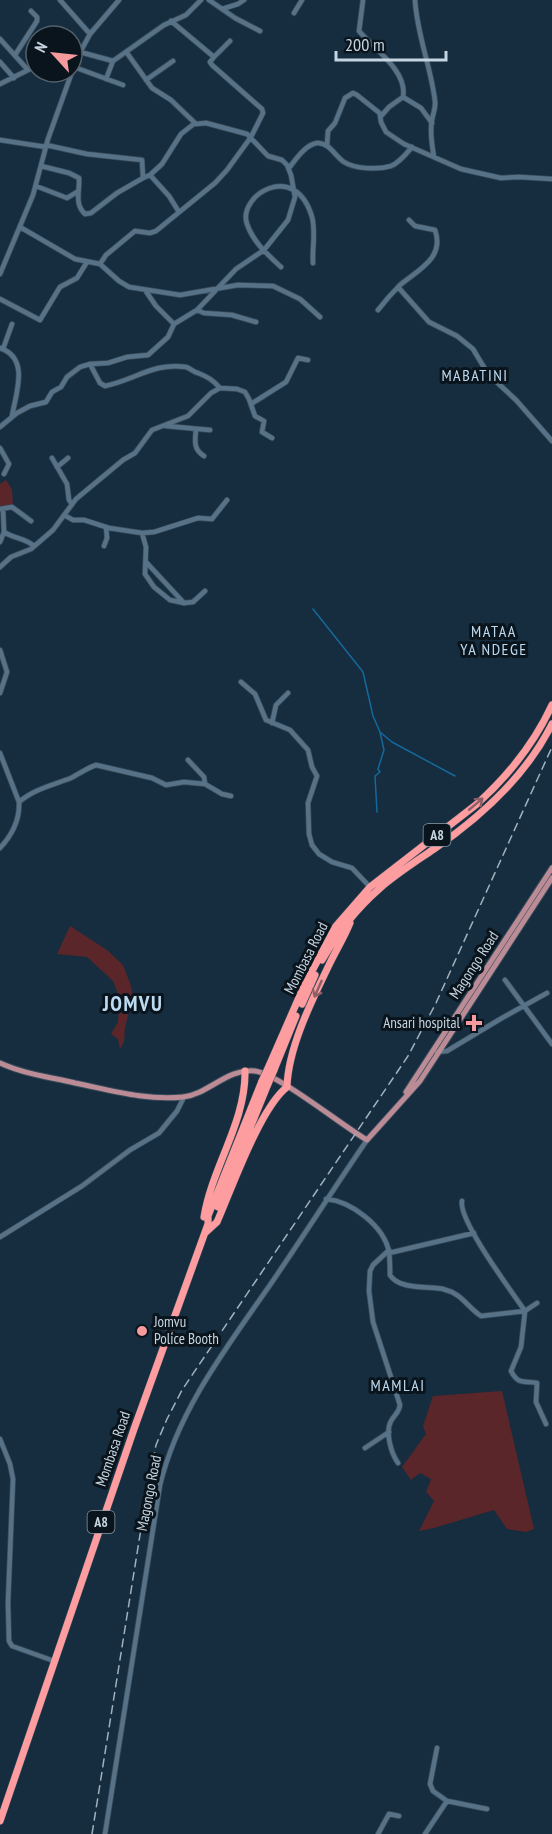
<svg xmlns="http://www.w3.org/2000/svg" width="552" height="1834" font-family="'PT Sans Narrow',sans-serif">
<rect width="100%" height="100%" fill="#152d3e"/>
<path fill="#5a262a" d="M6,480L12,489L13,506L0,507V484Z
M70,926L107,950L123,965L130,983L133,995L125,1028L124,1042L120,1049L118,1039L111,1034L118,1022L119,997L113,981L87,957L57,954Z
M502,1391L534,1529L526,1532L507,1529L494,1510L434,1528L419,1531L434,1501L426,1492L431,1479L420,1473L411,1480L402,1467L426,1434L423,1426L433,1396Z"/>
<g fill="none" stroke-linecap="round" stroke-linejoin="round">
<path stroke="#15689b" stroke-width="1.5" d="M313,609L363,672L373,716L380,732L392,742L455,776
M377,812L375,776L380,772L378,769L384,750L380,732"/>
<defs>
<path id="minor" d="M60,0L90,34
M209,0L235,18L260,31
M415,0C417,35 431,67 435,101C436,108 433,113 432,120C430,130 432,146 434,157
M222,9L238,4L244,0
M294,13L302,0
M171,21L214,57L230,41
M0,39L28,70
M80,52L113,61L164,25L186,15L201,0
M15,55L37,21V17L31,11
M0,62L14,78
M74,67L123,85
M106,79L113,61
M146,80L173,61
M0,84L36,66
M403,97L421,108L432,123
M380,115L381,122L386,132L404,144L461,169L501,178L519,177L552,179
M0,140L46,147
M46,145L87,154L142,160L143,178L150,175L169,196L179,212
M327,145L328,131L335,123L345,98L353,93L357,95L382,115L389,107L403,97C408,71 373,48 359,31L363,0
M41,166L69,173L79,178C80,191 74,204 85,214L91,213L117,193L143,178
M289,168C296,159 305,145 317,143C329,142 335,156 344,162C355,169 378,170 391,166C399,163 406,154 412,147
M150,175L162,164L181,134L195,123
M36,186L67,198L77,192
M20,227L75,259L100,264L119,281L129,287L180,295L238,285L273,286L300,299L320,317
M100,264L106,255L135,231L150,233L156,231L215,183L227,170L251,137L263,113L262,109L212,65L210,62L214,57
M281,267C268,255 253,242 247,224C237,196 295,159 312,217C316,232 312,248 313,263
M0,274L33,195L48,139L77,58L90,34L119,0
M398,287L429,322L457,336L473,349L488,374L516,400L552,441
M145,290L156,306L174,324
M0,299L40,320L60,287L77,278L87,262
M197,310L204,313L232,315L256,322
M378,310C385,301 392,293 400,285C418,270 445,258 435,230L415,226L409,220
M0,348C30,358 16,393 12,416
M3,349L12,324
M90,364L100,383L105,386C135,380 154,362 186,367C190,368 193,372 198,373C208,377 213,380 220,388
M251,404L286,382L298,358L308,360
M166,426L210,430
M0,427L17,413L30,406L46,402L52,392L61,387L67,377L80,367L90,364L108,363L127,357L148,355L168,337L174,324L197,310L236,269L264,250L288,220L295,197L291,175L287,165L282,160L268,156L247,134L206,123L196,124L171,100L152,88L127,53
M196,429C195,441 193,449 204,456
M0,448L9,464L4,474
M52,458L67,484L69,500L72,504
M57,467L68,458
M0,509L12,507L31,521
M64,515L73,520H84L109,528L142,533L154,532L198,518L212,519L227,500
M4,532C15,539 25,538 34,546
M142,533L146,547L145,574L154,587L170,600L184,603L193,602L205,591
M0,542L4,532L3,509
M104,546L107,538L106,527
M146,562L184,603
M0,567L11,557L31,549L53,530L76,499L123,460L135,453L152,430L188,416L211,393L220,388L237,389L245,392L249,399L255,416L264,421L262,432L272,438
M0,650L7,672L0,693
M241,682L255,694L266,720L290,730L308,750L312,767L317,776L308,803L309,834L312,845L319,854L332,862L352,868L370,887
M272,723L276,705L288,693
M0,753L19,802
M188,760L204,777L205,784
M0,848C12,835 20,820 19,802C34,789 53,785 71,778C79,774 87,768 96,765L152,778L166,785L184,782L205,784L222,794L231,796
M505,980L552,1044
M437,1052L447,1051L502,1018L547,993
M326,1199C351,1201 384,1226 389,1252C390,1259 390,1268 390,1275C399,1290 428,1286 443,1289C463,1294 466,1306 481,1316L525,1311L537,1303
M462,1201C458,1220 512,1292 525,1311L521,1347L511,1371C519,1386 524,1380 537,1383L536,1402L546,1424
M0,1237L82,1186L130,1150L159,1133L177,1111L184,1097
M389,1250L373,1265L370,1271L369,1291L373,1322L400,1405C399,1413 395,1414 391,1421C385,1432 391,1453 398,1463
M389,1253L474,1233
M0,1439L10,1464L13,1479L8,1603L9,1641L12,1646L54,1661
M365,1448L389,1432
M447,1801L487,1809
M105,1834L160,1485C178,1410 227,1347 270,1285C303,1237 334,1188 367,1140
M378,1834L389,1814L399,1816
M425,1834L447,1801L433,1791L430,1784L437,1748"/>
<path id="major" d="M0,1063C24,1074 50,1077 75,1083C110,1090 147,1101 183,1097C209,1094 227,1068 255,1071C280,1075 341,1125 367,1140L420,1081L552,878
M406,1092L552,868"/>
<path id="highway" d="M322,960C337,934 356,909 379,889C396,874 415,862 434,849C482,816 526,776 552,724
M302,1004L315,975
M269,1066L304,986L336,926L370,887L477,804C509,775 534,744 552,705
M274,1070L296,1016
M218,1207L268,1084
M204,1217C212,1167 246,1122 245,1071
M205,1233L217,1222C232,1188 260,1108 287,1087C288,1048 312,1000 329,965C336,950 344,938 350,923
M0,1821L134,1429L208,1224V1216L262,1081"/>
</defs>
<use href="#minor" stroke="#374a59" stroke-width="6"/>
<use href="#major" stroke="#374a59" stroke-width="7"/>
<use href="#highway" stroke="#374a59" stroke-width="8"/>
<use href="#minor" stroke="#577186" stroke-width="4.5"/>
<use href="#major" stroke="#bb8b96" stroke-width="5"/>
<use href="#highway" stroke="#fd9da0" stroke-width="7"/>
<path stroke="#a1b1be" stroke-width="1.5" stroke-dasharray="9 4.5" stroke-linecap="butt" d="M92,1834L148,1485L156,1445L167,1419L182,1390L408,1056L436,1003L552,747"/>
<defs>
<path id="highway-bridge" d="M262,1081L269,1066
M268,1084L274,1070"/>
</defs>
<use href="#highway-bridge" stroke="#374a59" stroke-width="8" stroke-linecap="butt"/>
<use href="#highway-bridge" stroke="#fd9da0" stroke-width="7"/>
</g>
<defs><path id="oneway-shaft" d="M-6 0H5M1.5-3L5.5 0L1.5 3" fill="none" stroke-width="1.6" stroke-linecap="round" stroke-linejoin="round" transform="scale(1.5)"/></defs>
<g stroke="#905f65">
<use href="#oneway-shaft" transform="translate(476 804) rotate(-40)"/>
<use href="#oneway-shaft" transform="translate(318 989) rotate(114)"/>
</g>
<g fill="#f59b9d" stroke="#0a141c" stroke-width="2">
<path d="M471 1014h6v6h6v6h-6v6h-6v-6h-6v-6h6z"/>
<circle cx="142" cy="1331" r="6"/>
</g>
<g text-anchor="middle" stroke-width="6" stroke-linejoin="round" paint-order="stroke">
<g fill="#0a141c" stroke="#8e9aa5" stroke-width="1.5">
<rect x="423.5" y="824" width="27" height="22" rx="4.5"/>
<rect x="87.5" y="1511" width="27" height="22" rx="4.5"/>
</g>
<g font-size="14" font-weight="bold" fill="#c6d4e0">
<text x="437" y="840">A8</text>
<text x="101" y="1527">A8</text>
</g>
<g font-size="15" fill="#c6d4e0" stroke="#0a141c">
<text transform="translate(306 958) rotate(-63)" y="5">Mombasa Road</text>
<text transform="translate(474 965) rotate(-57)" y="5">Magongo Road</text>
<text transform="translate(113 1449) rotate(-71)" y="5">Mombasa Road</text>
<text transform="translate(149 1493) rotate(-79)" y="5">Magongo Road</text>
</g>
<g font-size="15" fill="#c6d4e0" stroke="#0a141c" text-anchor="end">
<text x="460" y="1028">Ansari hospital</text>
<text x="154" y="1327" text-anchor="start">Jomvu<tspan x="154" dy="17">Police Booth</tspan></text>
</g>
<g font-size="16" letter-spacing="1.5" fill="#bddaf1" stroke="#0a141c">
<text x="475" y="381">MABATINI</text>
<text x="494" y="637">MATAA<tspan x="494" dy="18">YA NDEGE</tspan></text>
<text x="398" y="1391">MAMLAI</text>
</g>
<g font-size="21" font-weight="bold" letter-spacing="1.5" fill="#bddaf1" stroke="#0a141c">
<text x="133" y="1011">JOMVU</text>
</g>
</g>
<g transform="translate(54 54) rotate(297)"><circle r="28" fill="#0a141c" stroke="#55616a" stroke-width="1.5"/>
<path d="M0-4.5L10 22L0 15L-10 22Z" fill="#f59b9d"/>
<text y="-9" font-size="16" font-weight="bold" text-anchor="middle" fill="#c6d4e0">N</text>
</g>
<path d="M336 51v9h110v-9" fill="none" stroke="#c6d4e0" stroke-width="3"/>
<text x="345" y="51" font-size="18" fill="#c6d4e0" stroke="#0a141c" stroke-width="4.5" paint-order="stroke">200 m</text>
</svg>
